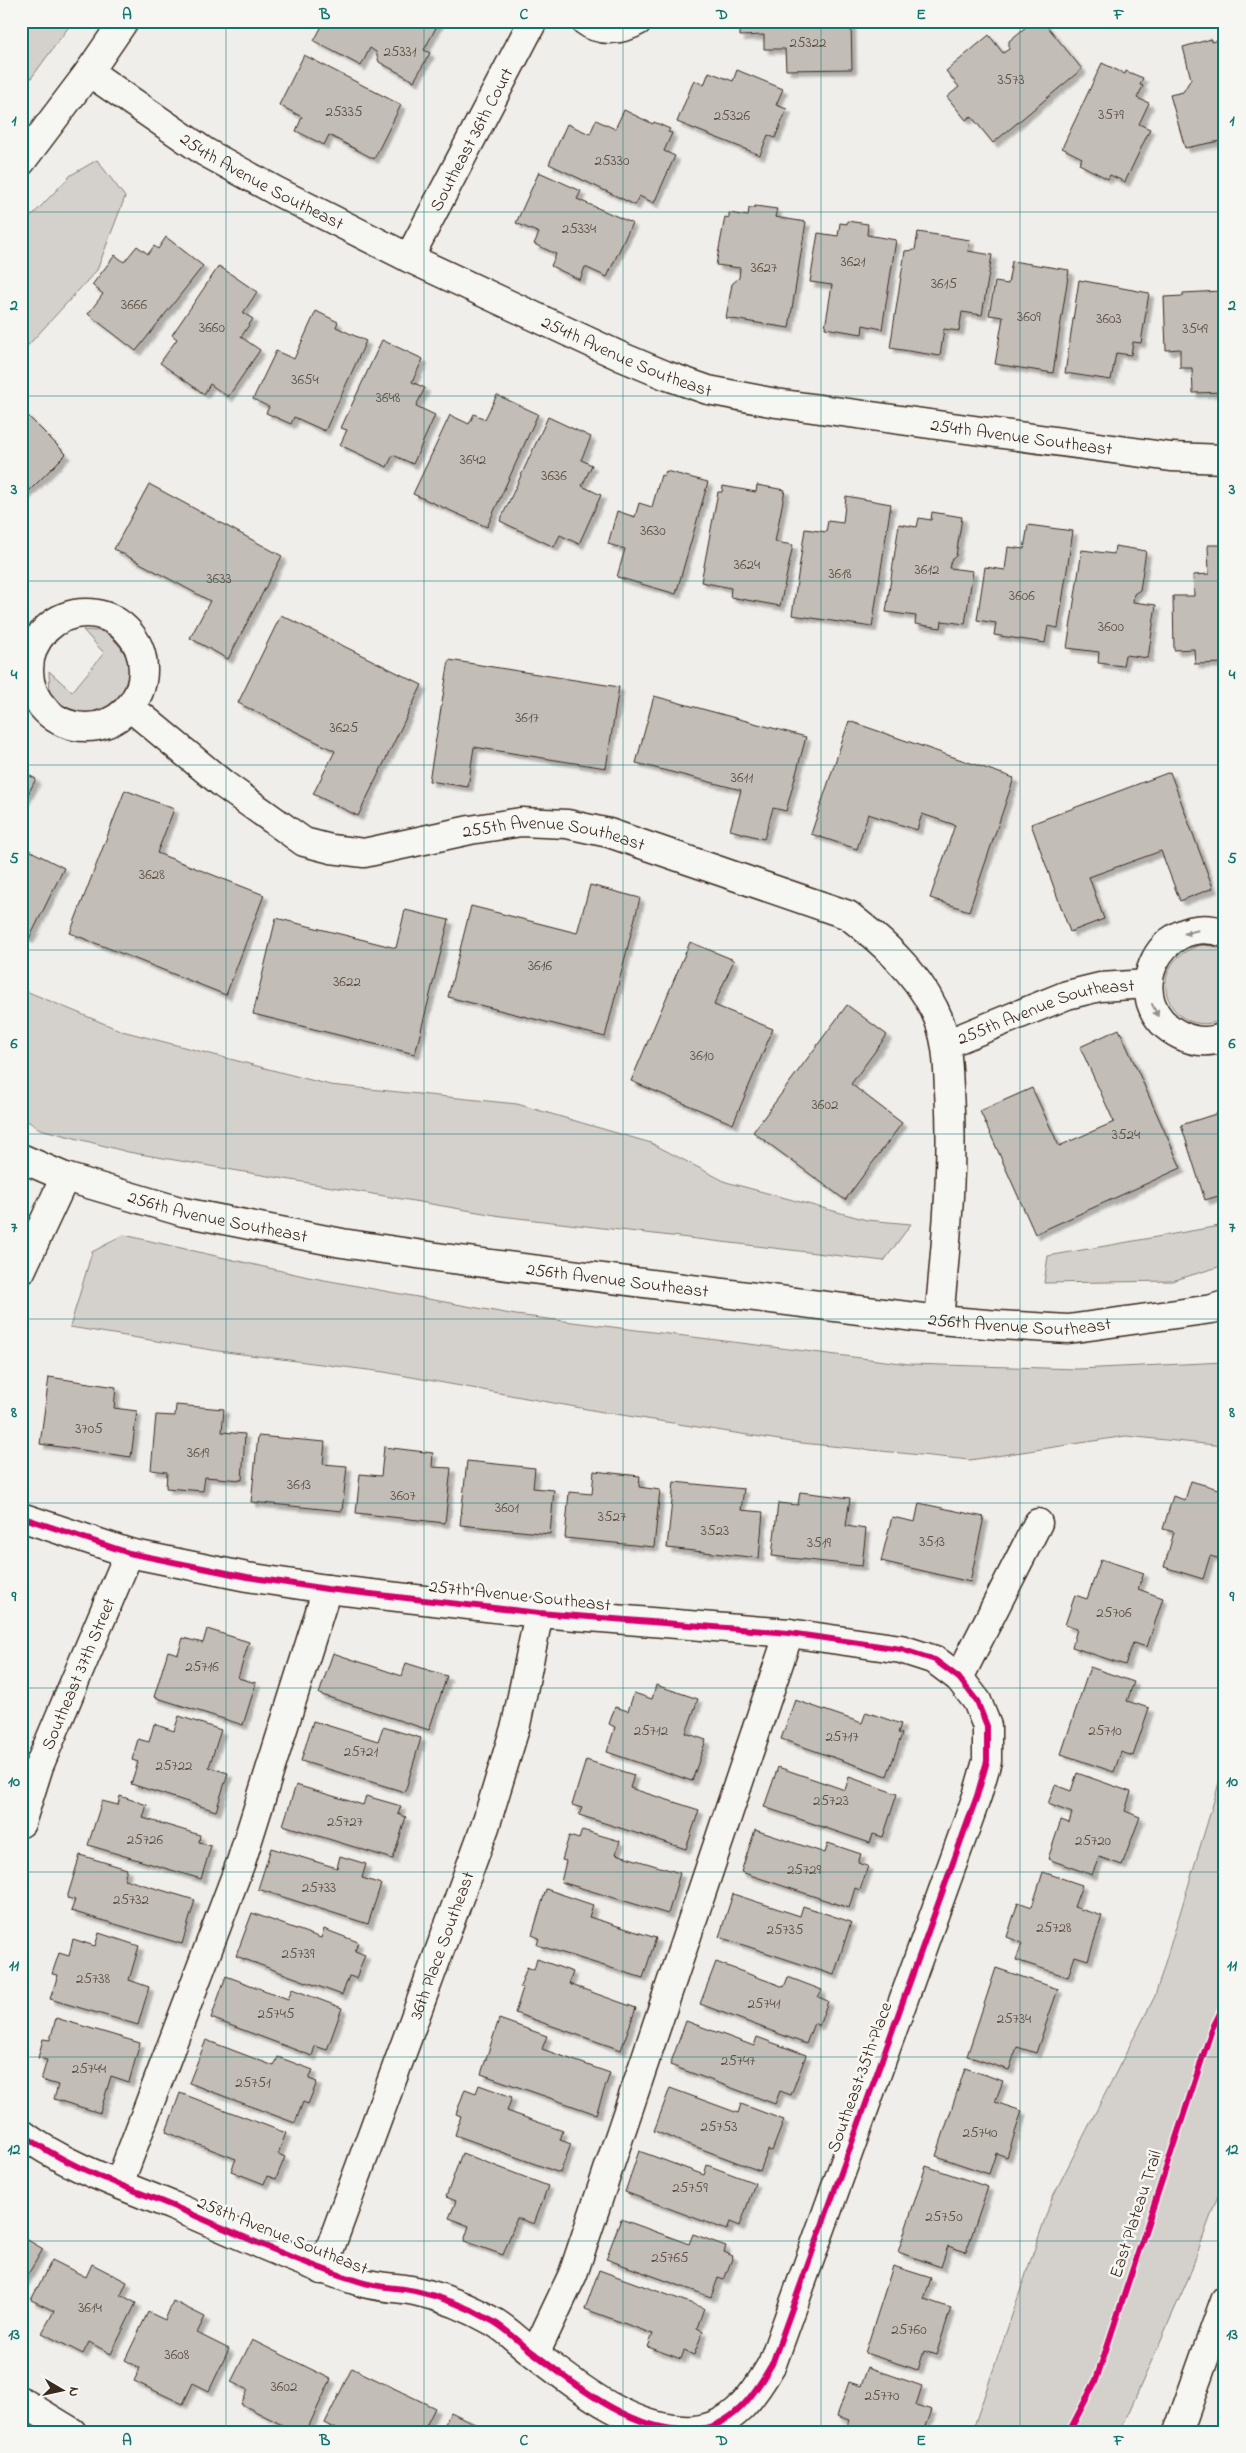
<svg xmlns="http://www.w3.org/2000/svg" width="1246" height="2453" font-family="'Indie Flower',sans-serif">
<defs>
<filter id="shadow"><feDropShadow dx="4.5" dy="4.5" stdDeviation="1" flood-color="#0004"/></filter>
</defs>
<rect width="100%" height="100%" fill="#efeeea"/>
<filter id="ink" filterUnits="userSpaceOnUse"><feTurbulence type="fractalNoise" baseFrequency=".02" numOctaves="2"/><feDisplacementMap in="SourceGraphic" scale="10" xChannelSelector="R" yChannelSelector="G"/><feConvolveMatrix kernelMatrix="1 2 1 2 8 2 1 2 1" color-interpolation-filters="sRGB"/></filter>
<g filter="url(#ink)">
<path fill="#d4d1cc" stroke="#887e75" d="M21,21H73L21,92Z
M97,160L125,197L97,270L21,353V227L71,175Z
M83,630C90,631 100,630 106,633C109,634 112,639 115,641C155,680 102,743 50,697L49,671L72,692L104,653Z
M1202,945L1214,946L1225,951V1019C1167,1044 1138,961 1202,945Z
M21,989L122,1031L330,1085L517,1104L651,1143L726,1182L867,1220L911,1224L884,1261L501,1216L128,1152L40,1129L21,1117Z
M1225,1225V1265L1172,1281L1044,1283L1048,1256Z
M124,1235L308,1277L516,1315L909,1364L1078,1369L1225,1362V1446L1126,1436L970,1460L792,1442L603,1412L384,1372L218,1351L70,1327L92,1252Z
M1225,1758V2176L1188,2279L1120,2432H972L1052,2198L1155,1996L1216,1794Z"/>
<path fill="#c2bdb7" stroke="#3b2a1e" filter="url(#shadow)" d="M318,21H438L439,22L424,50L430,53L414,81L379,62L376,52L370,48L361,66L314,41L323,24Z
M740,21H851L852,69L786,70L785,49H764V35L740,36Z
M1033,21H1043L1082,69L993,143L971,116L966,120L947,97L959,87L946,71L989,35L1003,53L1009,49V41Z
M1225,38V140L1185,148L1170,95L1183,92L1191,79L1183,47L1211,39V42Z
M304,55L401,105L374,159L329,135L324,145L296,131L302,117L279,105Z
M1102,63L1125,74L1126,71L1143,78L1140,85L1143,86L1137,98L1149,103L1139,124L1150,129L1125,182L1110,175L1108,179L1079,164L1082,158L1062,148Z
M737,70L783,89L776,105L787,109L775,138L768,135L760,155L677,122L694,80L704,85L709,72L733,81Z
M624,110L653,124L654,122L670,129L668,132L672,133L664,151L675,156L654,203L639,196L635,205L549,164L567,124L590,134L596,120L615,129Z
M539,172L581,191L577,199L632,223L607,277L585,267L580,280L551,266L556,254L534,244L539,233L516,223Z
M755,206L777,209L775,217L806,222L789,328L726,318L732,284L739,278L740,268L716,265L725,217L729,218V213L748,216L749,208H754Z
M847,221L868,224L867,235L896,240L882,329L863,325L862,334L825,328L832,285L810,282L818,233L838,236L840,223L847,224Z
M918,232L970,240L968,251L992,255L982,315L962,312L959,331L944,329L940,356L890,348L905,251L915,250Z
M166,237L203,266L136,351L88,314L103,294L92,285L115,255L124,262L137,246L148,254L154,246L158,249Z
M1012,261L1069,270L1053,373L995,364L1003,317L989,315L995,282L1008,284Z
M219,266L257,292L243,313L253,319L241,337L260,350L228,397L210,384L204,394L160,363L177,339L172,335Z
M1079,280L1149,293L1141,343L1133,342L1131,355L1116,353L1111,380L1065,373Z
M1221,291V307L1225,306V392L1193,393L1192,368H1180V349L1166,350L1164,297L1183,296V293Z
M316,311L338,322L336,327L366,341L325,431L294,417L291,424L266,413L269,407L253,399L276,351L294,359Z
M382,340L423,359L412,382L425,388L416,406L435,415L413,464L393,455L387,467L340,445L347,430L341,428Z
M497,395L538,414L487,527L413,494L450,415L469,424L474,414L485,419Z
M21,409L66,454L21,499Z
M548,417L591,437L581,460L592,465L582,486L601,495L579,544L560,535L554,547L500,521Z
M666,471L708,482L676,594L617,577L625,549L608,544L617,511L635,517L639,503L652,507L661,475L664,476Z
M149,484L282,556L228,659L190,638L210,601L114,549Z
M757,485L785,490L775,542L793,545L780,606L730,597L731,588L701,582L718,492H722L723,486L756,492Z
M846,496L891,504L872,627L792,615L805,529L826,532L828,521L843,523Z
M932,512L962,517L956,556L951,560L949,568L973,571L965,624L942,621L941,628L915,624L916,616L886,612L899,524L917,527L919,518L931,520Z
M1028,525L1073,531L1058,628L1048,626L1045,643L994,635L996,623L977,620L985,567L1005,570L1008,547L1024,549Z
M1208,545H1225V663L1195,664L1194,649L1174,650L1173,596H1194L1193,575L1209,574Z
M1115,546L1146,551L1140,590L1134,594L1133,602L1156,605L1148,658L1125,655L1123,666L1098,663L1099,652L1067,648L1082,550L1114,554Z
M281,615L422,685L358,816L313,794L335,751L238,703Z
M449,660L619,687L606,768L474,747L468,787L429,781Z
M654,696L806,737L786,811L773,808L764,839L730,830L741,790L636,763Z
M849,721L1014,778L969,911L930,898L955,825L922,814L917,830L868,814L857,849L811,834Z
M21,771L36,779L21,807Z
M1170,772L1213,888L1180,901L1161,851L1089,877L1104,919L1070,932L1031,824Z
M125,790L174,809L157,853L264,895L226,995L70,933Z
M21,846L64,868L29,939L21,935Z
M590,885L640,898L605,1037L448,997L471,906L577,933Z
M405,910L449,920L415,1054L253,1014L276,918L396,948Z
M690,942L734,960L714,1005L773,1029L733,1124L631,1081Z
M847,1005L887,1035L851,1084L902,1123L845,1200L753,1132Z
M1119,1029L1181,1168L1035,1234L980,1111L1032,1088L1059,1146L1114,1122L1080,1047Z
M1225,1111V1194L1205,1200L1181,1125Z
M49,1377L116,1387L114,1408L137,1411L131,1457L40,1444Z
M176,1405L224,1409L222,1432L245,1434L242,1480L205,1477L203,1491L166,1488L167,1472L151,1470L156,1415L175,1416Z
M258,1436L325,1442L323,1464L347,1466L342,1511L251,1502Z
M384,1447L433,1453L432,1467L451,1468L445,1523L356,1513L360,1474L381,1476Z
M467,1461L535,1468L533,1488L554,1490L550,1534L460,1525Z
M594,1471L640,1476L639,1487L660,1490L654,1547L565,1538L569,1492L592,1494Z
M1191,1481L1225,1491V1560L1210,1556L1203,1579L1164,1567L1174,1532L1163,1529L1173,1496L1185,1500Z
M674,1482L744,1489L741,1510L763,1512L759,1558L667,1548Z
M800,1492L850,1498L846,1526L866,1529L862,1566L772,1556L778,1503L798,1505Z
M919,1503L984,1517L970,1582L881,1561L892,1517L915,1522Z
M1101,1559L1144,1573L1138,1589L1163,1598L1147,1647L1133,1643L1125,1665L1072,1647L1077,1629L1065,1625L1075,1595L1087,1599Z
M207,1629L249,1642L238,1678L256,1683L243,1725L154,1697L168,1651L178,1654L183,1638L203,1643Z
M333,1653L402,1676L406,1663L447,1676L429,1730L319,1694Z
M1090,1667L1134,1682L1127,1701L1149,1708L1133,1756L1121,1752L1114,1772L1061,1754Z
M656,1685L698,1699L686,1733L706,1740L692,1781L607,1752L615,1727L609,1724L615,1707L628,1711L634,1693L652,1699Z
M795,1700L862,1723L866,1712L901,1724L898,1733L902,1734L887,1776L781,1739Z
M179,1716L221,1730L209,1767L228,1773L216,1811L131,1784L138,1762L132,1760L138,1739L149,1742L154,1724L174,1731Z
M313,1721L378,1741L383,1727L421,1738L405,1792L301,1761Z
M586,1760L634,1775L630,1788L699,1810L686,1849L579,1815L582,1808L572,1805Z
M778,1767L845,1790L849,1777L897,1794L883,1837L873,1834L870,1843L764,1807Z
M1077,1773L1131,1792L1125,1811L1140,1817L1122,1865L1099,1857L1092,1875L1048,1859L1061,1820L1069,1823L1072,1813L1048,1804L1055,1785L1071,1791Z
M296,1785L363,1805L366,1796L401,1806L398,1814L406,1817L393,1859L283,1825Z
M120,1796L147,1805L143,1818L200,1835L199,1842L211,1846L201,1879L88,1845L102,1801L118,1805Z
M582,1830L620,1841L616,1854L680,1873L668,1914L561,1882L566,1861L562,1860L569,1836L579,1839Z
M755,1830L825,1853L828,1843L861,1854L858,1863L868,1866L860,1890L855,1888L849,1908L741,1872Z
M271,1848L337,1868L340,1856L366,1864L362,1878L381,1884L368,1924L258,1889Z
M80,1855L127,1869L124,1879L195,1900L182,1944L71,1911L75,1900L67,1898Z
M1043,1872L1082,1885L1074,1907L1102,1916L1088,1960L1075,1956L1068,1977L1016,1960L1022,1943L1007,1937L1018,1902L1032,1907Z
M546,1889L593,1905L589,1917L656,1938L643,1978L537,1945L539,1938L532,1935Z
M733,1894L800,1916L803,1906L851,1922L834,1975L719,1937Z
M252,1913L321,1938L324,1929L358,1942L355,1951L365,1955L356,1978L349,1976L342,1995L236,1956Z
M99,1933L139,1946L129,1980L149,1987L138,2025L50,1999L58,1975L52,1974L59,1953L69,1956L73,1939L95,1946Z
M537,1959L573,1972L569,1984L636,2008L621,2050L515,2013L523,1988L520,1987L527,1967L534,1970Z
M716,1962L784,1987L788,1977L822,1990L818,1997L828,2001L819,2026L814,2023L806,2044L700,2004Z
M996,1968L1058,1989L1036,2053L1017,2047L1009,2070L967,2056Z
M226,1976L288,1999L292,1989L342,2008L327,2050L315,2046L312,2056L211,2018Z
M56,2018L140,2043L129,2082L111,2076L100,2113L54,2099L58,2085L41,2080L47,2060L38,2058L43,2039L50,2040Z
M499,2019L547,2036L542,2049L610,2073L596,2114L481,2074Z
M686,2021L754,2046L757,2037L806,2055L791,2095L780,2091L775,2104L670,2065Z
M206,2040L274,2066L278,2057L313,2070L309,2079L317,2082L308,2104L303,2102L295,2123L189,2083Z
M965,2068L1003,2081L995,2102L1022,2111L1007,2157L996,2153L989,2174L936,2156Z
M479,2085L512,2097L507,2111L563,2131L560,2140L571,2144L560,2173L455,2135L461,2116L456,2114L465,2089L476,2093Z
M670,2088L738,2113L741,2104L784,2120L772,2151L768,2150L760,2171L654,2131Z
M180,2093L286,2133L278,2154L285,2157L276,2179L267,2176L264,2184L231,2171L236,2159L166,2132Z
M639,2151L704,2175L707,2165L755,2183L740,2226L730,2222L727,2230L625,2192Z
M462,2153L548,2186L534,2224L517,2218L503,2255L464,2241L469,2226L449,2218L456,2201L446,2197Z
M926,2166L988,2187L966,2252L948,2246L941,2267L898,2252Z
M621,2219L689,2244L693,2234L726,2246L724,2252L733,2256L724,2280L718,2278L711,2297L606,2259Z
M21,2236L43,2249L21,2286Z
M52,2260L86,2277L92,2264L127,2282L121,2295L136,2303L111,2354L89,2342L83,2354L42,2333L54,2311L31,2300Z
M893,2266L931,2278L924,2299L951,2308L936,2355L924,2351L918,2370L865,2353Z
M599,2270L704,2308L697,2328L703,2331L694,2355L684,2351L681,2359L648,2347L653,2334L585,2309Z
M173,2301L205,2317L197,2333L229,2349L209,2391L193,2383L183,2404L134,2381L140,2368L125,2360L148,2312L165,2320Z
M252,2340L331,2379L306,2432H296L241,2404L248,2390L231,2382Z
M868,2367L922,2386L916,2405L932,2410L924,2432H846L850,2420L837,2416L849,2382L861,2386Z
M352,2368L435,2408L423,2432H342L325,2423Z
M451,2412L491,2432H441Z"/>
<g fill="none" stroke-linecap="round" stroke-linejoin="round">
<defs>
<g id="minor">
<path d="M585,21C600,33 623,30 638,21"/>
<path id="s1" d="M89,72L205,152L276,191L409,258L622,357L665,375L708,390L776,403L1171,457L1225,459"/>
<path d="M21,162L89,72L124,21"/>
<path id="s2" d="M409,258L533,21"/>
<circle cx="86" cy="670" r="57"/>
<path id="s3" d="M130,707L223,784L304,842L331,849L364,853L470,830L521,822L567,824L609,833L848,915C881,941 915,970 934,1009C947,1034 948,1062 949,1090C954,1167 946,1243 939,1320"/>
<path d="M1225,933C1157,910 1117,1004 1180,1035C1194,1042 1210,1043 1225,1037"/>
<path id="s4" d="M946,1044L1067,995L1100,987L1148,984"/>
<path id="s5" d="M21,1158L65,1177L183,1212L342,1243L444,1258L939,1320L999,1325L1068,1329L1212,1309L1225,1305"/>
<path d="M21,1271L65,1177"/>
<path d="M21,1517L129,1553L247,1577L327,1589L539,1613L789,1633L901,1649L935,1660L959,1678L977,1701L987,1726V1761L977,1796L772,2364C754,2395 733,2427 694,2430C635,2433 579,2388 535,2354C521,2344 509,2331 494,2322C470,2308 443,2297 415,2291C397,2287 379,2288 361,2282C297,2262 236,2233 175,2207C125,2186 64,2166 21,2133"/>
<path d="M959,1678L1038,1523"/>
<path id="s6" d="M21,1823L39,1766L129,1553"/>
<path d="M119,2184L241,1862L327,1589"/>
<path id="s7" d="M322,2270L485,1827L516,1725L539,1613"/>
<path d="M535,2354L573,2274L789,1633"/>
<path d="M21,2401L72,2432"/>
<path d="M1178,2432L1225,2300"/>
</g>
</defs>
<use href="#minor" stroke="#3b2a1e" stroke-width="31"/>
<use href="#minor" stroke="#f6f6f2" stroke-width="28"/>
<defs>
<path id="cycleway" d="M21,1517L129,1553L247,1577L327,1589L539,1613L789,1633L901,1649L935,1660L959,1678L977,1701L987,1726V1761L977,1796L772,2364C754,2395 733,2427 694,2430C635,2433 579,2388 535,2354C521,2344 509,2331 494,2322C470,2308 443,2297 415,2291C397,2287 379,2288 361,2282C297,2262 236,2233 175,2207C125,2186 64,2166 21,2133
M1069,2432L1096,2380L1212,2029L1225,2003"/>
</defs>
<use href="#cycleway" stroke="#f6f6f2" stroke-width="9"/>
<use href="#cycleway" stroke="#d6006c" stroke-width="6"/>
</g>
<defs><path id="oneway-solid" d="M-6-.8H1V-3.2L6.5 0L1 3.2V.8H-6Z" transform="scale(1.25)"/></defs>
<g fill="#989088">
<use href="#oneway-solid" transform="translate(1191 932) rotate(166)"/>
<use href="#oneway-solid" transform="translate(1155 1010) rotate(63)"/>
</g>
</g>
<path fill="none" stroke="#0f766e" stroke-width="1" stroke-opacity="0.55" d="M226,21V2432M424,21V2432M623,21V2432M821,21V2432M1020,21V2432M21,212H1225M21,396H1225M21,581H1225M21,765H1225M21,950H1225M21,1134H1225M21,1319H1225M21,1503H1225M21,1688H1225M21,1872H1225M21,2057H1225M21,2241H1225"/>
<g text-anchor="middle" stroke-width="5" stroke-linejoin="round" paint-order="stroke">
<g font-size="15" fill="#5d4f44">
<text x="808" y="47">25322</text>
<text x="400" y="56">25331</text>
<text x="1011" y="84">3573</text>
<text x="344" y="116">25335</text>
<text x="1111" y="119">3579</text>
<text x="732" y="120">25326</text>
<text x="612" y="165">25330</text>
<text x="579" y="233">25334</text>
<text x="853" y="266">3621</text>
<text x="764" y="272">3627</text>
<text x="944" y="288">3615</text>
<text x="134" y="309">3666</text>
<text x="1029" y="321">3609</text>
<text x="1109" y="323">3603</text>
<text x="212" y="332">3660</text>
<text x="1195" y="333">3549</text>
<text x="305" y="384">3654</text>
<text x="388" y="402">3648</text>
<text x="473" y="464">3642</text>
<text x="554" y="480">3636</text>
<text x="653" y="535">3630</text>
<text x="747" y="569">3624</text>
<text x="927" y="574">3612</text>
<text x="840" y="578">3618</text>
<text x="219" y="583">3633</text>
<text x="1022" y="600">3606</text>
<text x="1111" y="631">3600</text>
<text x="527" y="722">3617</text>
<text x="344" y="732">3625</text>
<text x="742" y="782">3611</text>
<text x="152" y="879">3628</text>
<text x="540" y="970">3616</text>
<text x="347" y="986">3622</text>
<text x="702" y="1060">3610</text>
<text x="825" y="1109">3602</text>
<text x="1126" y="1139">3524</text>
<text x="89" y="1433">3705</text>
<text x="198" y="1457">3619</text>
<text x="299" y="1489">3613</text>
<text x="403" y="1500">3607</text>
<text x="507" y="1512">3601</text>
<text x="612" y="1521">3527</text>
<text x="715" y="1535">3523</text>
<text x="932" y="1546">3513</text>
<text x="819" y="1547">3519</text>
<text x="1114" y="1617">25706</text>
<text x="202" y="1671">25716</text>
<text x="651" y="1735">25712</text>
<text x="1105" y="1735">25710</text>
<text x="842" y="1741">25717</text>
<text x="361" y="1756">25721</text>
<text x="174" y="1770">25722</text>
<text x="831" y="1805">25723</text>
<text x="345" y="1826">25727</text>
<text x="145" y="1844">25726</text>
<text x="1093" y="1845">25720</text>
<text x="804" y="1874">25729</text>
<text x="319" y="1892">25733</text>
<text x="131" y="1904">25732</text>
<text x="1054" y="1932">25728</text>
<text x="785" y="1934">25735</text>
<text x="298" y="1958">25739</text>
<text x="93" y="1983">25738</text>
<text x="764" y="2008">25741</text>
<text x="276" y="2018">25745</text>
<text x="1014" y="2023">25734</text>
<text x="738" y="2065">25747</text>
<text x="89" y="2073">25744</text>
<text x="253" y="2087">25751</text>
<text x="719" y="2131">25753</text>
<text x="980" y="2137">25740</text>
<text x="690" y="2192">25759</text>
<text x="944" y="2221">25750</text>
<text x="670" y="2262">25765</text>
<text x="90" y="2312">3614</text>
<text x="909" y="2334">25760</text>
<text x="177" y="2359">3608</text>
<text x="284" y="2391">3602</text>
<text x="882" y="2400">25770</text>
</g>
<g font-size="18" fill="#3b2a1e" stroke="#f6f6f2">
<text dy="6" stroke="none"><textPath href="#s2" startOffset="134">Southeast 36th Court</textPath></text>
<text dy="6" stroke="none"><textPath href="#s1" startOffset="205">254th Avenue Southeast</textPath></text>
<text dy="6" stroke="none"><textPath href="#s1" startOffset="610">254th Avenue Southeast</textPath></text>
<text dy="6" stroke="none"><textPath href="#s1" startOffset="1015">254th Avenue Southeast</textPath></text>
<text dy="6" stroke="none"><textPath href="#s3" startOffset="475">255th Avenue Southeast</textPath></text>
<text dy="6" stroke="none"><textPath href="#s4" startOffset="106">255th Avenue Southeast</textPath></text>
<text dy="6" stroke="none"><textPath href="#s5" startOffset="206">256th Avenue Southeast</textPath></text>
<text dy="6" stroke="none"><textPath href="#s5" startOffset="611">256th Avenue Southeast</textPath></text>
<text dy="6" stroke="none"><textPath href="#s5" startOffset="1016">256th Avenue Southeast</textPath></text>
<text transform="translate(520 1595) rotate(6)" y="6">257th Avenue Southeast</text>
<text dy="6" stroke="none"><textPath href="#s6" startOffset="160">Southeast 37th Street</textPath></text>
<text dy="6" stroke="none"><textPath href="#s7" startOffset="346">36th Place Southeast</textPath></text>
<text transform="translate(859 2077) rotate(-70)" y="6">Southeast 35th Place</text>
<text transform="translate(1135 2214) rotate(-72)" y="6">East Plateau Trail</text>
<text transform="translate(283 2235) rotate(22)" y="6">258th Avenue Southeast</text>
</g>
</g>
<rect width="1246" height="2453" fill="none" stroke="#f6f6f2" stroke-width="55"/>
<g transform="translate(62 2390) rotate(99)" stroke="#f6f6f2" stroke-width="4" paint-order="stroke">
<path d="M0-4L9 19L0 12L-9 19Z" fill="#3b2a1e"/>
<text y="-8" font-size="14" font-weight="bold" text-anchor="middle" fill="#3b2a1e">N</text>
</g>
<rect x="28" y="28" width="1190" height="2398" fill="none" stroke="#0f766e" stroke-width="2"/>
<g font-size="16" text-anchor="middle" font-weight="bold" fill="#0f766e">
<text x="127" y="19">A</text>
<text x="325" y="19">B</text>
<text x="524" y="19">C</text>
<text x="722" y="19">D</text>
<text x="921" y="19">E</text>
<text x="1119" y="19">F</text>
<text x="14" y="125">1</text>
<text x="1232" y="125">1</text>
<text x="14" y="310">2</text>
<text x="1232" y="310">2</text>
<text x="14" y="494">3</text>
<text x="1232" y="494">3</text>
<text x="14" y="679">4</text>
<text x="1232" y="679">4</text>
<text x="14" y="863">5</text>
<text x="1232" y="863">5</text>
<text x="14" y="1048">6</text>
<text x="1232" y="1048">6</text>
<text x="14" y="1232">7</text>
<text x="1232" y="1232">7</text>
<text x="14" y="1417">8</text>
<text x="1232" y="1417">8</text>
<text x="14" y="1601">9</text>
<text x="1232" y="1601">9</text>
<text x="14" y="1786">10</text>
<text x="1232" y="1786">10</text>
<text x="14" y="1970">11</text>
<text x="1232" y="1970">11</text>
<text x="14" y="2154">12</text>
<text x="1232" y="2154">12</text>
<text x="14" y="2339">13</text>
<text x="1232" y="2339">13</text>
<text x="127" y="2445">A</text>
<text x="325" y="2445">B</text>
<text x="524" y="2445">C</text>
<text x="722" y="2445">D</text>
<text x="921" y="2445">E</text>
<text x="1119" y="2445">F</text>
</g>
</svg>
